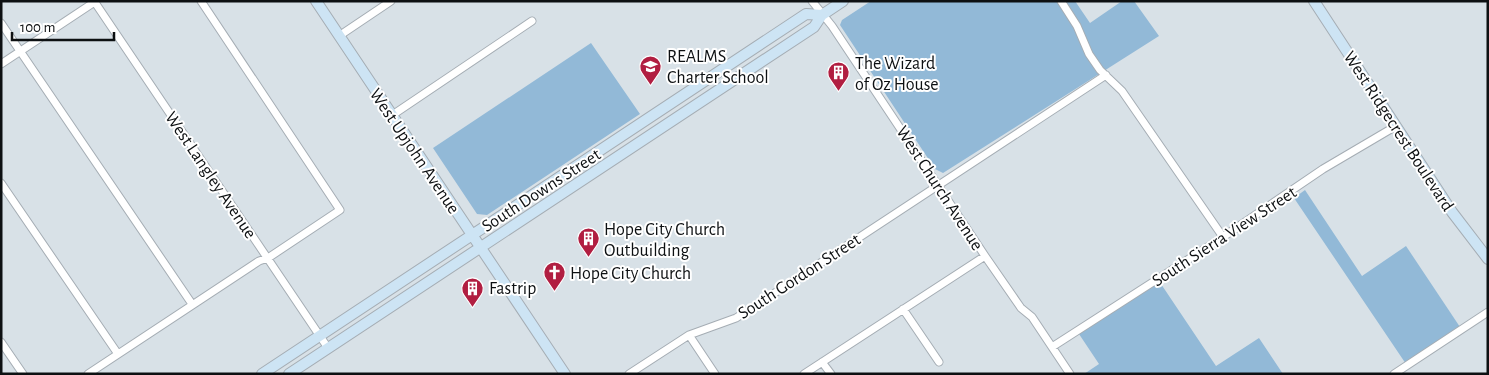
<svg xmlns="http://www.w3.org/2000/svg" width="1489" height="375" font-family="'Alegreya Sans',sans-serif">
<rect width="100%" height="100%" fill="#d8e1e7"/>
<path fill="#92b9d7" d="M871,1H1075L1090,23L1122,1H1134L1159,36L943,173L935,169L840,25L842,20Z
M591,43L640,114L487,215L477,214L433,148Z
M1305,190L1362,276L1406,246L1460,327L1406,364L1294,198Z
M1159,281L1216,366L1259,338L1283,374H1084L1099,364L1079,334Z"/>
<g fill="none" stroke-linecap="round" stroke-linejoin="round">
<defs>
<path id="street" d="M94,1L328,348
M812,1L832,26L985,256L1021,308L1032,317L1070,374
M1061,1L1077,26L1089,54L1100,70L1122,91L1223,237
M1,23L192,304
M339,36L391,1
M1,64L96,1
M391,116L532,21
M1,183L118,354
M903,309L939,362
M689,335L715,374
M1,342L23,374
M1052,347L1223,237L1323,169L1396,126
M822,362L831,374
M88,374L259,261L268,258L340,210L201,1
M629,374L689,335L736,318L758,304L1106,75
M804,374L985,256
M1394,374L1488,312"/>
<path id="secondary" d="M316,1L565,374
M1314,1L1452,212L1488,259
M262,374L806,14L822,15
M289,374L814,27L822,15L843,1"/>
</defs>
<use href="#street" stroke="#a5adb4" stroke-width="9"/>
<use href="#secondary" stroke="#a5adb4" stroke-width="12"/>
<use href="#street" stroke="#fff" stroke-width="7"/>
<use href="#secondary" stroke="#cde4f4" stroke-width="10"/>
</g>
<defs>
<symbol id="school-pin" viewBox="-11 -11 22 30"><path d="M0 17L-7.5 6A9.5 9.5 0 1 1 7.5 6Z" fill="#b11e41" stroke="#fff"/><path d="M0-5L7-2L0 1L-7-2ZM-4 1L0 2.5L4 1V4Q0 6-4 4Z" fill="#fff"/></symbol>
<symbol id="building-pin" viewBox="-11 -11 22 30"><path d="M0 17L-7.5 6A9.5 9.5 0 1 1 7.5 6Z" fill="#b11e41" stroke="#fff"/><path d="M-4-6H4V6H1V3H-1V6H-4ZM-2.5-4.3h1.7v1.8h-1.7ZM.8-4.3h1.7v1.8H.8ZM-2.5-1h1.7V.8h-1.7ZM.8-1h1.7V.8H.8Z" fill="#fff"/></symbol>
<symbol id="church-pin" viewBox="-11 -11 22 30"><path d="M0 17L-7.5 6A9.5 9.5 0 1 1 7.5 6Z" fill="#b11e41" stroke="#fff"/><path d="M-1.2-6h2.4v3.5h3.3v2.4h-3.3V6h-2.4V-.1h-3.3v-2.4h3.3Z" fill="#fff"/></symbol>
</defs>
<g fill-rule="evenodd">
<use href="#school-pin" x="638" y="54" width="25" height="34"/>
<use href="#building-pin" x="826" y="60" width="25" height="34"/>
<use href="#building-pin" x="576" y="226" width="25" height="34"/>
<use href="#church-pin" x="542" y="260" width="25" height="34"/>
<use href="#building-pin" x="460" y="276" width="25" height="34"/>
</g>
<g text-anchor="middle" stroke-width="4" stroke-linejoin="round" paint-order="stroke">
<g font-size="18" fill="#0d1012" stroke="#fff" text-anchor="start">
<text x="667" y="62">REALMS<tspan x="667" dy="21">Charter School</tspan></text>
<text x="855" y="69">The Wizard<tspan x="855" dy="21">of Oz House</tspan></text>
<text x="604" y="235">Hope City Church<tspan x="604" dy="21">Outbuilding</tspan></text>
<text x="570" y="279">Hope City Church</text>
<text x="489" y="294">Fastrip</text>
</g>
<g font-size="18" fill="#0d1012" stroke="#fff">
<text transform="translate(1399 131) rotate(57)" y="6">West Ridgecrest Boulevard</text>
<text transform="translate(415 151) rotate(56)" y="6">West Upjohn Avenue</text>
<text transform="translate(211 175) rotate(56)" y="6">West Langley Avenue</text>
<text transform="translate(940 188) rotate(57)" y="6">West Church Avenue</text>
<text transform="translate(541 190) rotate(-33)" y="6">South Downs Street</text>
<text transform="translate(1224 236) rotate(-33)" y="6">South Sierra View Street</text>
<text transform="translate(799 276) rotate(-33)" y="6">South Gordon Street</text>
</g>
</g>
<rect width="1489" height="375" fill="none" stroke="#0d1012" stroke-width="5"/>
<path d="M12 32v8h102v-8" fill="none" stroke="#0d1012" stroke-width="2.5"/>
<text x="20" y="32" font-size="15" fill="#0d1012" stroke="#ffffff" stroke-width="4" paint-order="stroke">100 m</text>
</svg>
